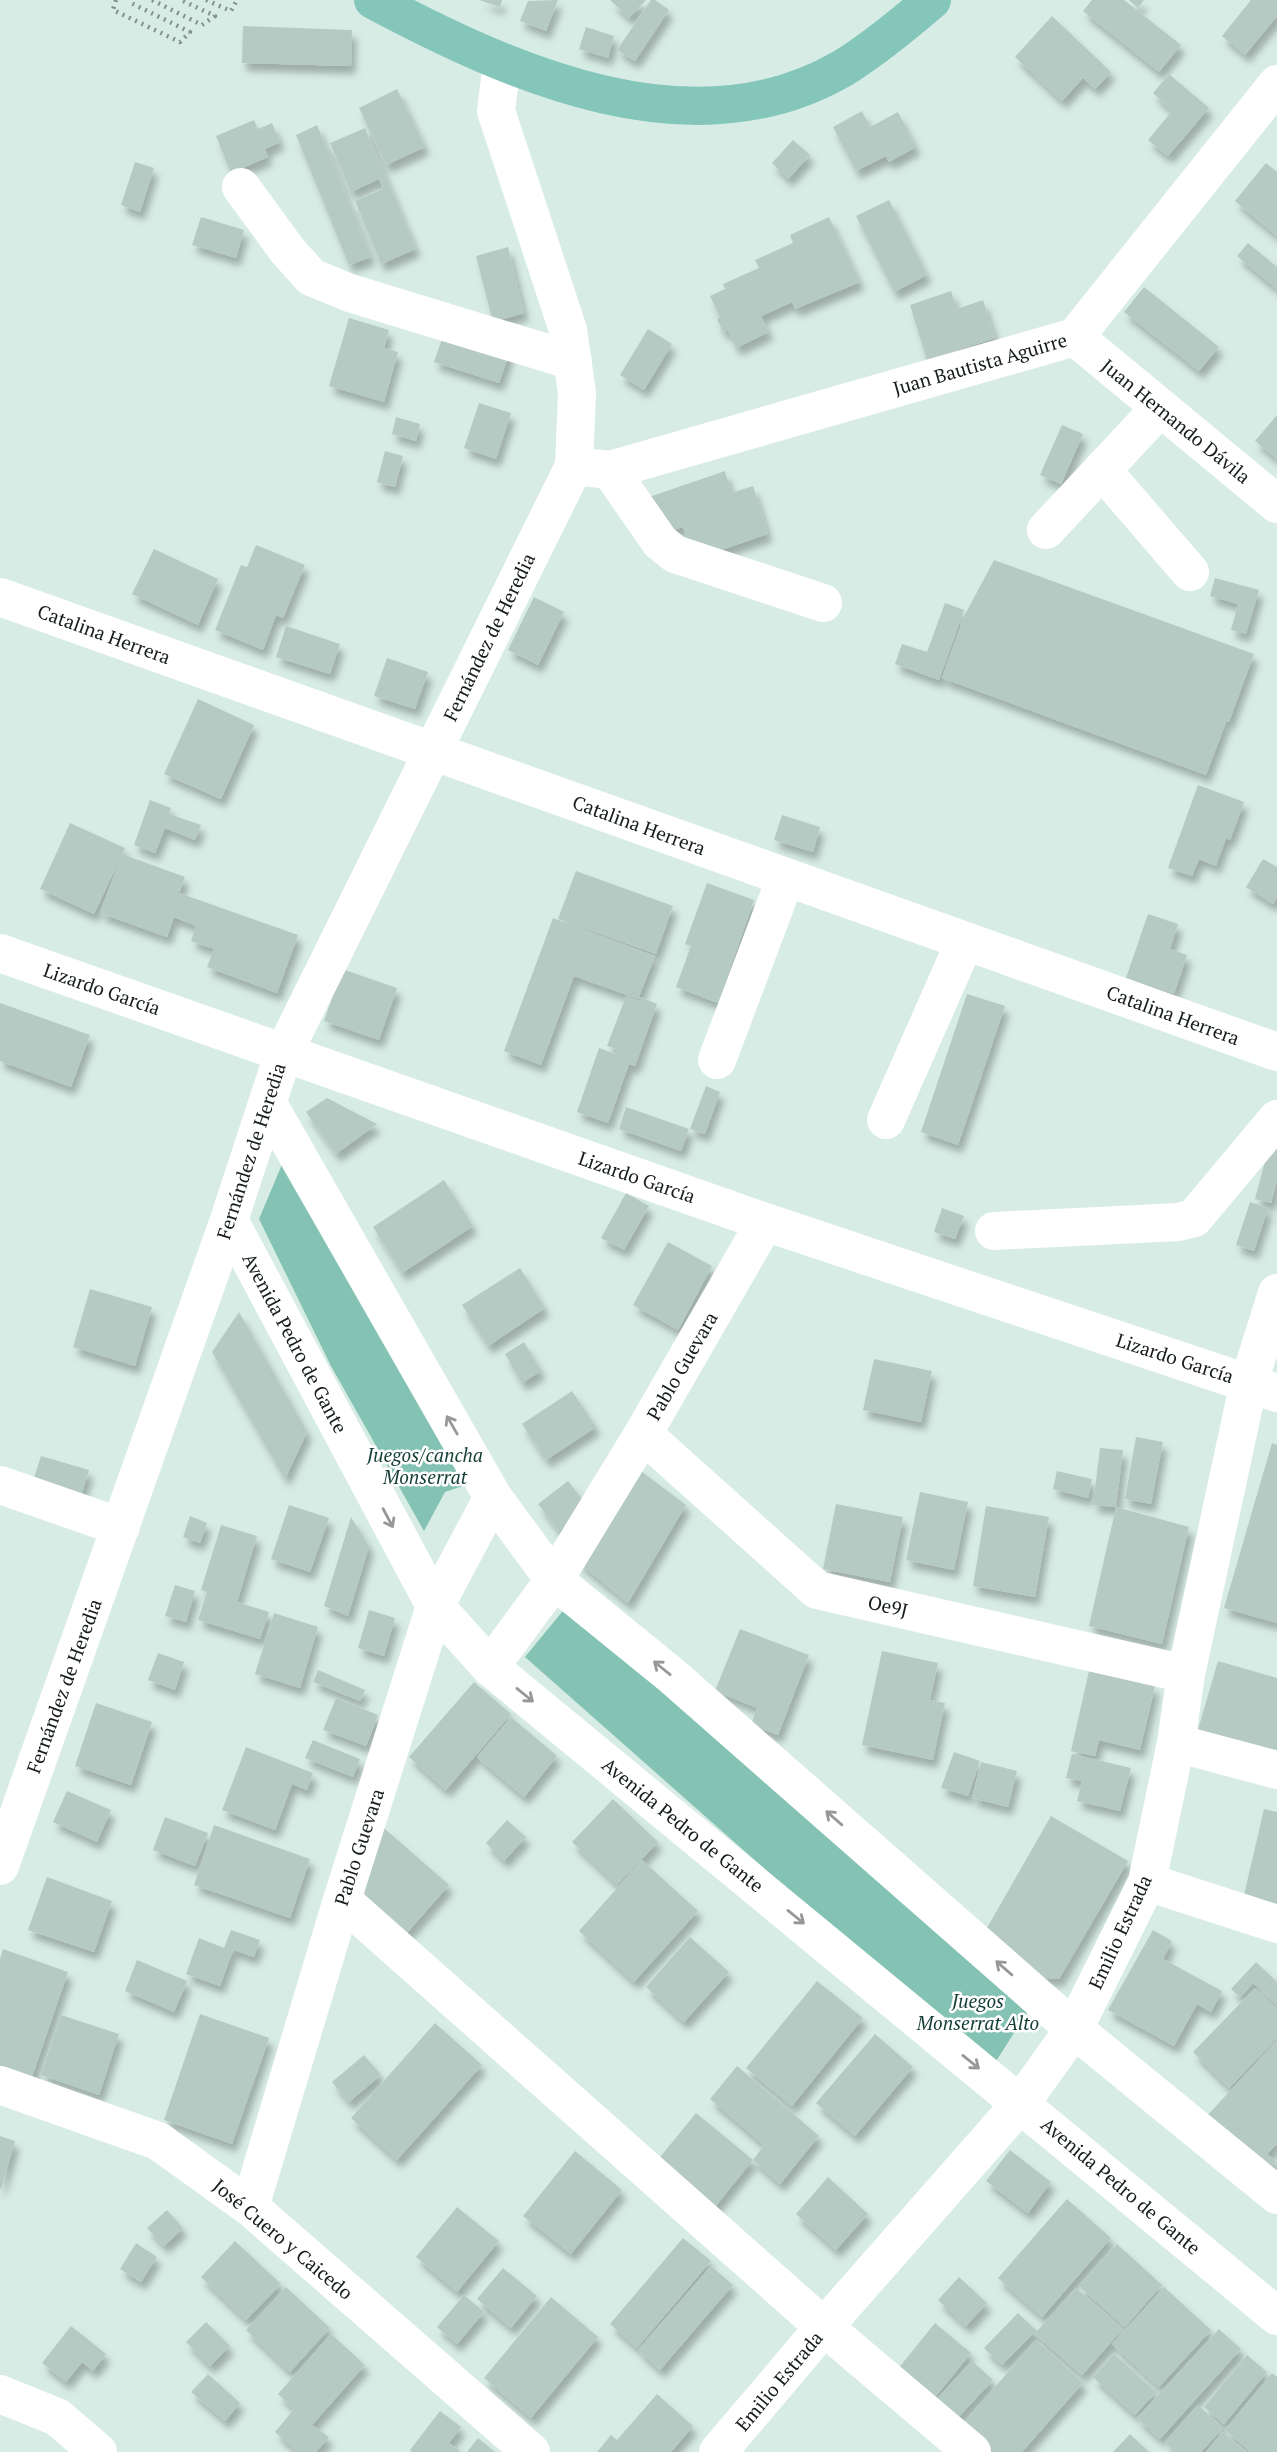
<svg xmlns="http://www.w3.org/2000/svg" width="1277" height="2452" font-family="'PT Serif',serif">
<defs>
<filter id="shadow"><feDropShadow dx="4.5" dy="8" stdDeviation="3.5" flood-color="#0004"/></filter>
</defs>
<rect width="100%" height="100%" fill="#d8ece6"/>
<path fill="#84c3b4" d="M283,1162L472,1483L445,1492L424,1531L331,1366L259,1219Z
M566,1607L1028,2011L991,2069L525,1657Z"/>
<path fill="#b6cac4" filter="url(#shadow)" d="M479,0H502L500,7Z
M558,0L546,31L520,21L528,1Z
M610,0H646L629,18Z
M651,0H655L669,10L635,61L617,50Z
M1092,0H1124L1181,45L1159,72L1083,11Z
M1129,0H1144L1138,8Z
M1251,0H1277V16L1245,55L1222,36Z
M1052,16L1111,72L1095,89L1083,78L1062,101L1015,57Z
M243,26L352,30L351,66L242,63Z
M586,27L614,36L608,58L579,49Z
M1169,74L1209,108L1168,156L1148,140L1172,111L1153,93Z
M397,89L425,147L386,165L359,108Z
M862,111L870,127L898,112L916,147L889,162L886,156L856,171L833,127Z
M254,120L258,129L272,123L280,142L265,149L268,157L231,173L216,136Z
M317,125L371,257L349,265L296,135Z
M365,128L416,249L381,264L355,201L383,189L379,179L351,192L330,143Z
M793,140L810,155L788,179L772,163Z
M135,162L154,168L140,212L121,205Z
M1266,163L1277,172V236L1235,201Z
M889,200L927,275L894,292L856,216Z
M201,217L244,230L236,258L192,245Z
M829,217L860,282L795,309L792,302L761,316L769,332L736,348L728,330L723,332L717,319L720,317L710,296L725,289L723,284L759,268L755,260L793,243L790,235Z
M1248,243L1277,267V289L1237,256Z
M508,247L524,313L493,322L476,256Z
M1144,287L1219,347L1199,371L1124,312Z
M951,291L957,309L983,300L995,338L927,360L910,305Z
M349,318L389,330L384,348L398,352L384,402L329,386Z
M648,329L672,344L644,390L620,375Z
M445,330L510,351L499,383L434,362Z
M479,403L511,413L496,459L464,448Z
M1277,415V459L1255,441Z
M396,417L420,424L416,441L392,434Z
M1062,425L1083,434L1061,484L1040,475Z
M385,451L403,456L395,487L377,482Z
M725,471L731,493L753,486L768,534L694,559L683,527L662,534L649,497Z
M256,545L305,565L283,618L276,615L263,650L215,630L241,565L247,567Z
M154,549L218,579L198,625L132,594Z
M994,560L1254,654L1229,722L960,624Z
M1215,578L1259,590L1246,634L1231,630L1238,604L1210,596Z
M534,597L564,612L538,665L508,650Z
M945,603L964,610L939,680L895,664L902,644L927,652Z
M961,625L1226,722L1206,775L942,678Z
M286,626L340,644L330,674L276,657Z
M387,658L428,672L415,709L374,696Z
M198,699L254,725L221,799L164,774Z
M1198,785L1244,802L1230,840L1226,838L1216,866L1199,859L1192,876L1168,868Z
M150,800L171,808L169,814L201,825L195,840L165,828L155,853L134,845Z
M782,815L820,827L813,852L774,840Z
M70,823L125,848L94,914L40,889Z
M122,854L185,877L179,893L298,935L277,993L207,967L214,949L191,941L196,926L174,917L167,937L100,913Z
M1263,859L1277,867V897L1273,904L1246,887Z
M576,871L673,906L656,954L558,919Z
M707,883L754,900L718,1003L676,987L691,946L685,944Z
M1148,914L1178,924L1170,949L1187,955L1174,994L1126,978Z
M553,918L655,956L638,999L574,976L541,1065L504,1051Z
M342,969L397,988L379,1040L324,1021Z
M967,994L1005,1006L958,1145L921,1132Z
M626,996L639,1001L640,997L657,1004L635,1066L629,1064L608,1123L577,1112L599,1048L616,1054L618,1049L607,1046Z
M0,1003L90,1035L71,1087L0,1061Z
M706,1086L720,1092L705,1134L690,1129Z
M327,1098L377,1124L336,1154L306,1112Z
M626,1107L689,1129L681,1151L619,1129Z
M1269,1146L1277,1148V1180L1271,1203L1255,1199Z
M444,1180L473,1226L402,1273L373,1227Z
M626,1193L649,1206L624,1250L601,1238Z
M1250,1202L1268,1208L1254,1251L1236,1245Z
M942,1208L964,1216L955,1239L934,1232Z
M668,1242L712,1266L678,1330L633,1305Z
M520,1268L545,1308L488,1346L462,1305Z
M90,1289L152,1307L135,1366L73,1347Z
M239,1312L307,1432L285,1479L212,1352Z
M524,1342L541,1371L522,1383L505,1354Z
M874,1359L932,1371L921,1422L863,1410Z
M572,1391L596,1427L546,1460L522,1424Z
M1136,1437L1163,1442L1151,1504L1125,1499Z
M1272,1443L1277,1445V1623L1224,1608Z
M1100,1448L1123,1450L1116,1507L1093,1505Z
M41,1456L89,1470L80,1499L32,1484Z
M633,1465L686,1505L628,1603L578,1562Z
M1057,1471L1092,1479L1088,1498L1053,1489Z
M568,1481L589,1508L559,1531L538,1504Z
M920,1492L968,1502L954,1570L906,1560Z
M836,1504L903,1517L890,1582L823,1569Z
M289,1505L329,1518L310,1572L271,1559Z
M986,1506L1049,1517L1035,1597L973,1586Z
M1116,1507L1189,1527L1162,1644L1089,1626Z
M190,1516L207,1523L200,1543L183,1537Z
M351,1517L369,1546L348,1616L324,1606Z
M221,1525L257,1536L237,1602L269,1612L260,1639L198,1620L207,1592L201,1590Z
M175,1585L195,1591L186,1622L165,1616Z
M369,1610L395,1618L384,1656L358,1648Z
M274,1613L318,1627L300,1688L255,1674Z
M740,1629L809,1655L778,1735L751,1725L757,1708L715,1691Z
M882,1651L938,1663L930,1700L945,1703L933,1760L862,1745Z
M158,1653L184,1662L175,1690L148,1680Z
M1218,1661L1277,1678V1757L1197,1733Z
M318,1670L365,1690L360,1701L313,1682Z
M1089,1671L1155,1686L1140,1750L1099,1740L1095,1756L1071,1751Z
M474,1682L511,1714L446,1790L409,1757Z
M336,1698L378,1715L366,1746L323,1730Z
M96,1703L152,1722L131,1785L75,1766Z
M511,1717L557,1756L524,1797L477,1757Z
M313,1740L360,1759L353,1777L305,1758Z
M246,1747L313,1773L307,1790L292,1784L275,1830L222,1810Z
M954,1752L980,1761L968,1796L941,1788Z
M1072,1754L1131,1768L1120,1811L1077,1801L1082,1781L1066,1778Z
M981,1762L1017,1771L1008,1807L972,1798Z
M67,1791L111,1810L97,1842L53,1822Z
M613,1799L658,1842L617,1885L572,1842Z
M1264,1809L1277,1812V1916L1241,1908Z
M1051,1816L1128,1861L1059,1979L1045,1978L980,1940Z
M165,1817L208,1833L195,1866L153,1850Z
M507,1820L526,1837L504,1861L486,1843Z
M214,1825L310,1859L290,1918L194,1885Z
M384,1828L449,1885L406,1934L358,1892Z
M642,1860L698,1911L634,1982L579,1931Z
M47,1877L112,1901L94,1952L28,1930Z
M231,1930L260,1940L254,1957L233,1950L220,1986L186,1974L199,1938L224,1948Z
M1153,1930L1172,1941L1163,1959L1222,1991L1211,2012L1197,2004L1174,2046L1108,2010Z
M690,1937L729,1972L684,2022L646,1987Z
M3,1949L68,1972L32,2077L0,2066V1959Z
M137,1960L187,1981L174,2012L125,1991Z
M1256,1962L1277,1982V2006L1253,1983L1240,1997L1231,1989Z
M817,1981L863,2018L792,2106L746,2068Z
M1255,1988L1277,2009V2038L1229,2088L1193,2052Z
M200,2014L269,2038L232,2144L164,2120Z
M61,2015L119,2034L99,2095L41,2075Z
M435,2023L482,2065L397,2160L351,2118Z
M875,2034L913,2067L855,2136L816,2103Z
M1277,2040V2144L1267,2154L1276,2161L1264,2174L1205,2118Z
M364,2055L381,2075L349,2102L332,2082Z
M737,2066L819,2136L780,2184L753,2160L764,2145L710,2099Z
M696,2113L753,2160L710,2213L652,2167Z
M0,2136L15,2141L1,2189H0Z
M1010,2150L1051,2182L1028,2213L986,2181Z
M575,2151L622,2190L571,2254L523,2216Z
M828,2177L868,2214L836,2250L796,2214Z
M1067,2199L1111,2238L1042,2317L998,2278Z
M457,2207L499,2241L457,2292L416,2257Z
M167,2210L183,2228L164,2246L147,2228Z
M683,2238L711,2261L637,2348L610,2324Z
M235,2241L281,2284L246,2320L201,2277Z
M136,2243L157,2257L141,2282L120,2269Z
M1117,2244L1162,2285L1125,2327L1079,2286Z
M711,2266L733,2285L660,2370L638,2350Z
M503,2268L537,2296L511,2328L477,2299Z
M959,2277L987,2303L966,2326L938,2300Z
M286,2287L330,2328L290,2372L246,2330Z
M1164,2287L1211,2330L1159,2387L1112,2344Z
M1076,2288L1123,2329L1082,2375L1034,2333L1002,2365L984,2348L1018,2313L1037,2331Z
M464,2295L484,2312L457,2344L437,2327Z
M551,2297L598,2337L531,2418L484,2378Z
M206,2322L230,2346L210,2366L186,2342Z
M935,2323L971,2353L928,2406L897,2370Z
M71,2326L106,2354L93,2371L82,2362L66,2382L42,2363Z
M1219,2329L1241,2349L1160,2439L1137,2418Z
M331,2334L365,2365L312,2425L329,2437L316,2452H298L275,2432L294,2409L278,2394Z
M1036,2340L1083,2383L1022,2452H990L961,2426Z
M1114,2354L1156,2392L1135,2415L1093,2377Z
M1247,2355L1267,2372L1224,2424L1204,2407Z
M972,2361L993,2380L954,2422L933,2403Z
M1272,2373L1277,2377V2452H1251L1225,2430Z
M208,2374L240,2403L225,2421L191,2392Z
M657,2394L693,2426L671,2452H597L611,2435L617,2440Z
M1198,2405L1223,2428L1201,2452H1175L1165,2442Z
M440,2411L461,2427L449,2443L461,2452H412L410,2450Z
M1222,2432L1247,2452H1206Z
M1130,2434L1149,2452H1113Z
M478,2438L495,2452H467Z"/>
<g fill="none" stroke-linecap="round" stroke-linejoin="round">
<path stroke="#83928e" stroke-width="4.5" stroke-dasharray="2 5" stroke-linecap="butt" d="M116,0L113,10L180,42L190,32L131,3L132,0
M152,0L202,25L215,16L181,0
M206,0L231,11L237,0"/>
<path stroke="#fff" stroke-width="38" d="M241,187L287,250L311,277L350,293L573,361
M1075,337L1277,504
M574,466L610,470L1075,337L1277,84
M610,470L660,542L675,554L823,603
M1102,470L1190,572
M1046,530L1160,408
M0,597L1277,1052
M0,953L765,1222L1277,1393
M717,1060L786,877
M268,1104L493,1497L554,1580L671,1675L1074,2029L1277,2195
M886,1120L965,941
M229,1220L435,1606L490,1667L1277,2316
M994,1231L1178,1222L1194,1218L1277,1119
M643,1434L817,1590L1186,1674
M0,1485L121,1527
M490,1667L554,1580L643,1434L765,1222
M1176,1743L1277,1770
M0,1866L229,1220L284,1052L574,466L577,393L568,330L496,111L502,63
M1147,1882L1277,1924
M342,1900L824,2327L972,2452
M0,2085L158,2141L250,2207L531,2452
M250,2207L342,1900L435,1606L493,1497
M0,2394L57,2417L98,2452
M718,2452L824,2327L1021,2103L1074,2029L1147,1882L1176,1743L1186,1674L1249,1382L1277,1293"/>
<path stroke="#84c7ba" stroke-width="38" d="M373,0C510,73 693,156 843,68C874,49 904,24 932,0"/>
</g>
<defs><path id="oneway-shaft" d="M-6 0H5M1.5-3L5.5 0L1.5 3" fill="none" stroke-width="1.6" stroke-linecap="round" stroke-linejoin="round" transform="scale(1.75)"/></defs>
<g stroke="#969998">
<use href="#oneway-shaft" transform="translate(452 1425) rotate(-120)"/>
<use href="#oneway-shaft" transform="translate(388 1518) rotate(62)"/>
<use href="#oneway-shaft" transform="translate(662 1668) rotate(-141)"/>
<use href="#oneway-shaft" transform="translate(525 1695) rotate(39)"/>
<use href="#oneway-shaft" transform="translate(834 1818) rotate(-139)"/>
<use href="#oneway-shaft" transform="translate(796 1917) rotate(39)"/>
<use href="#oneway-shaft" transform="translate(1004 1968) rotate(-139)"/>
<use href="#oneway-shaft" transform="translate(971 2062) rotate(39)"/>
</g>
<g text-anchor="middle" stroke-width="5" stroke-linejoin="round" paint-order="stroke">
<g font-size="19" fill="#161d1b" stroke="#fff">
<text transform="translate(980 364) rotate(-16)" y="7">Juan Bautista Aguirre</text>
<text transform="translate(1176 421) rotate(39)" y="7">Juan Hernando Dávila</text>
<text transform="translate(104 634) rotate(20)" y="7">Catalina Herrera</text>
<text transform="translate(489 637) rotate(-64)" y="7">Fernández de Heredia</text>
<text transform="translate(639 825) rotate(20)" y="7">Catalina Herrera</text>
<text transform="translate(102 989) rotate(19)" y="7">Lizardo García</text>
<text transform="translate(1173 1015) rotate(20)" y="7">Catalina Herrera</text>
<text transform="translate(251 1151) rotate(-72)" y="7">Fernández de Heredia</text>
<text transform="translate(637 1177) rotate(19)" y="7">Lizardo García</text>
<text transform="translate(295 1343) rotate(62)" y="7">Avenida Pedro de Gante</text>
<text transform="translate(1175 1358) rotate(18)" y="7">Lizardo García</text>
<text transform="translate(682 1366) rotate(-60)" y="7">Pablo Guevara</text>
<text transform="translate(888 1606) rotate(13)" y="7">Oe9J</text>
<text transform="translate(64 1686) rotate(-70)" y="7">Fernández de Heredia</text>
<text transform="translate(683 1825) rotate(39)" y="7">Avenida Pedro de Gante</text>
<text transform="translate(359 1847) rotate(-72)" y="7">Pablo Guevara</text>
<text transform="translate(1120 1932) rotate(-65)" y="7">Emilio Estrada</text>
<text transform="translate(1121 2186) rotate(40)" y="7">Avenida Pedro de Gante</text>
<text transform="translate(283 2239) rotate(40)" y="7">José Cuero y Caicedo</text>
<text transform="translate(779 2381) rotate(-50)" y="7">Emilio Estrada</text>
</g>
<g font-size="19" font-style="italic" fill="#133e35" stroke="#fff">
<text x="425" y="1462">Juegos/cancha<tspan x="425" dy="22">Monserrat</tspan></text>
<text x="978" y="2008">Juegos<tspan x="978" dy="22">Monserrat Alto</tspan></text>
</g>
</g>
</svg>
